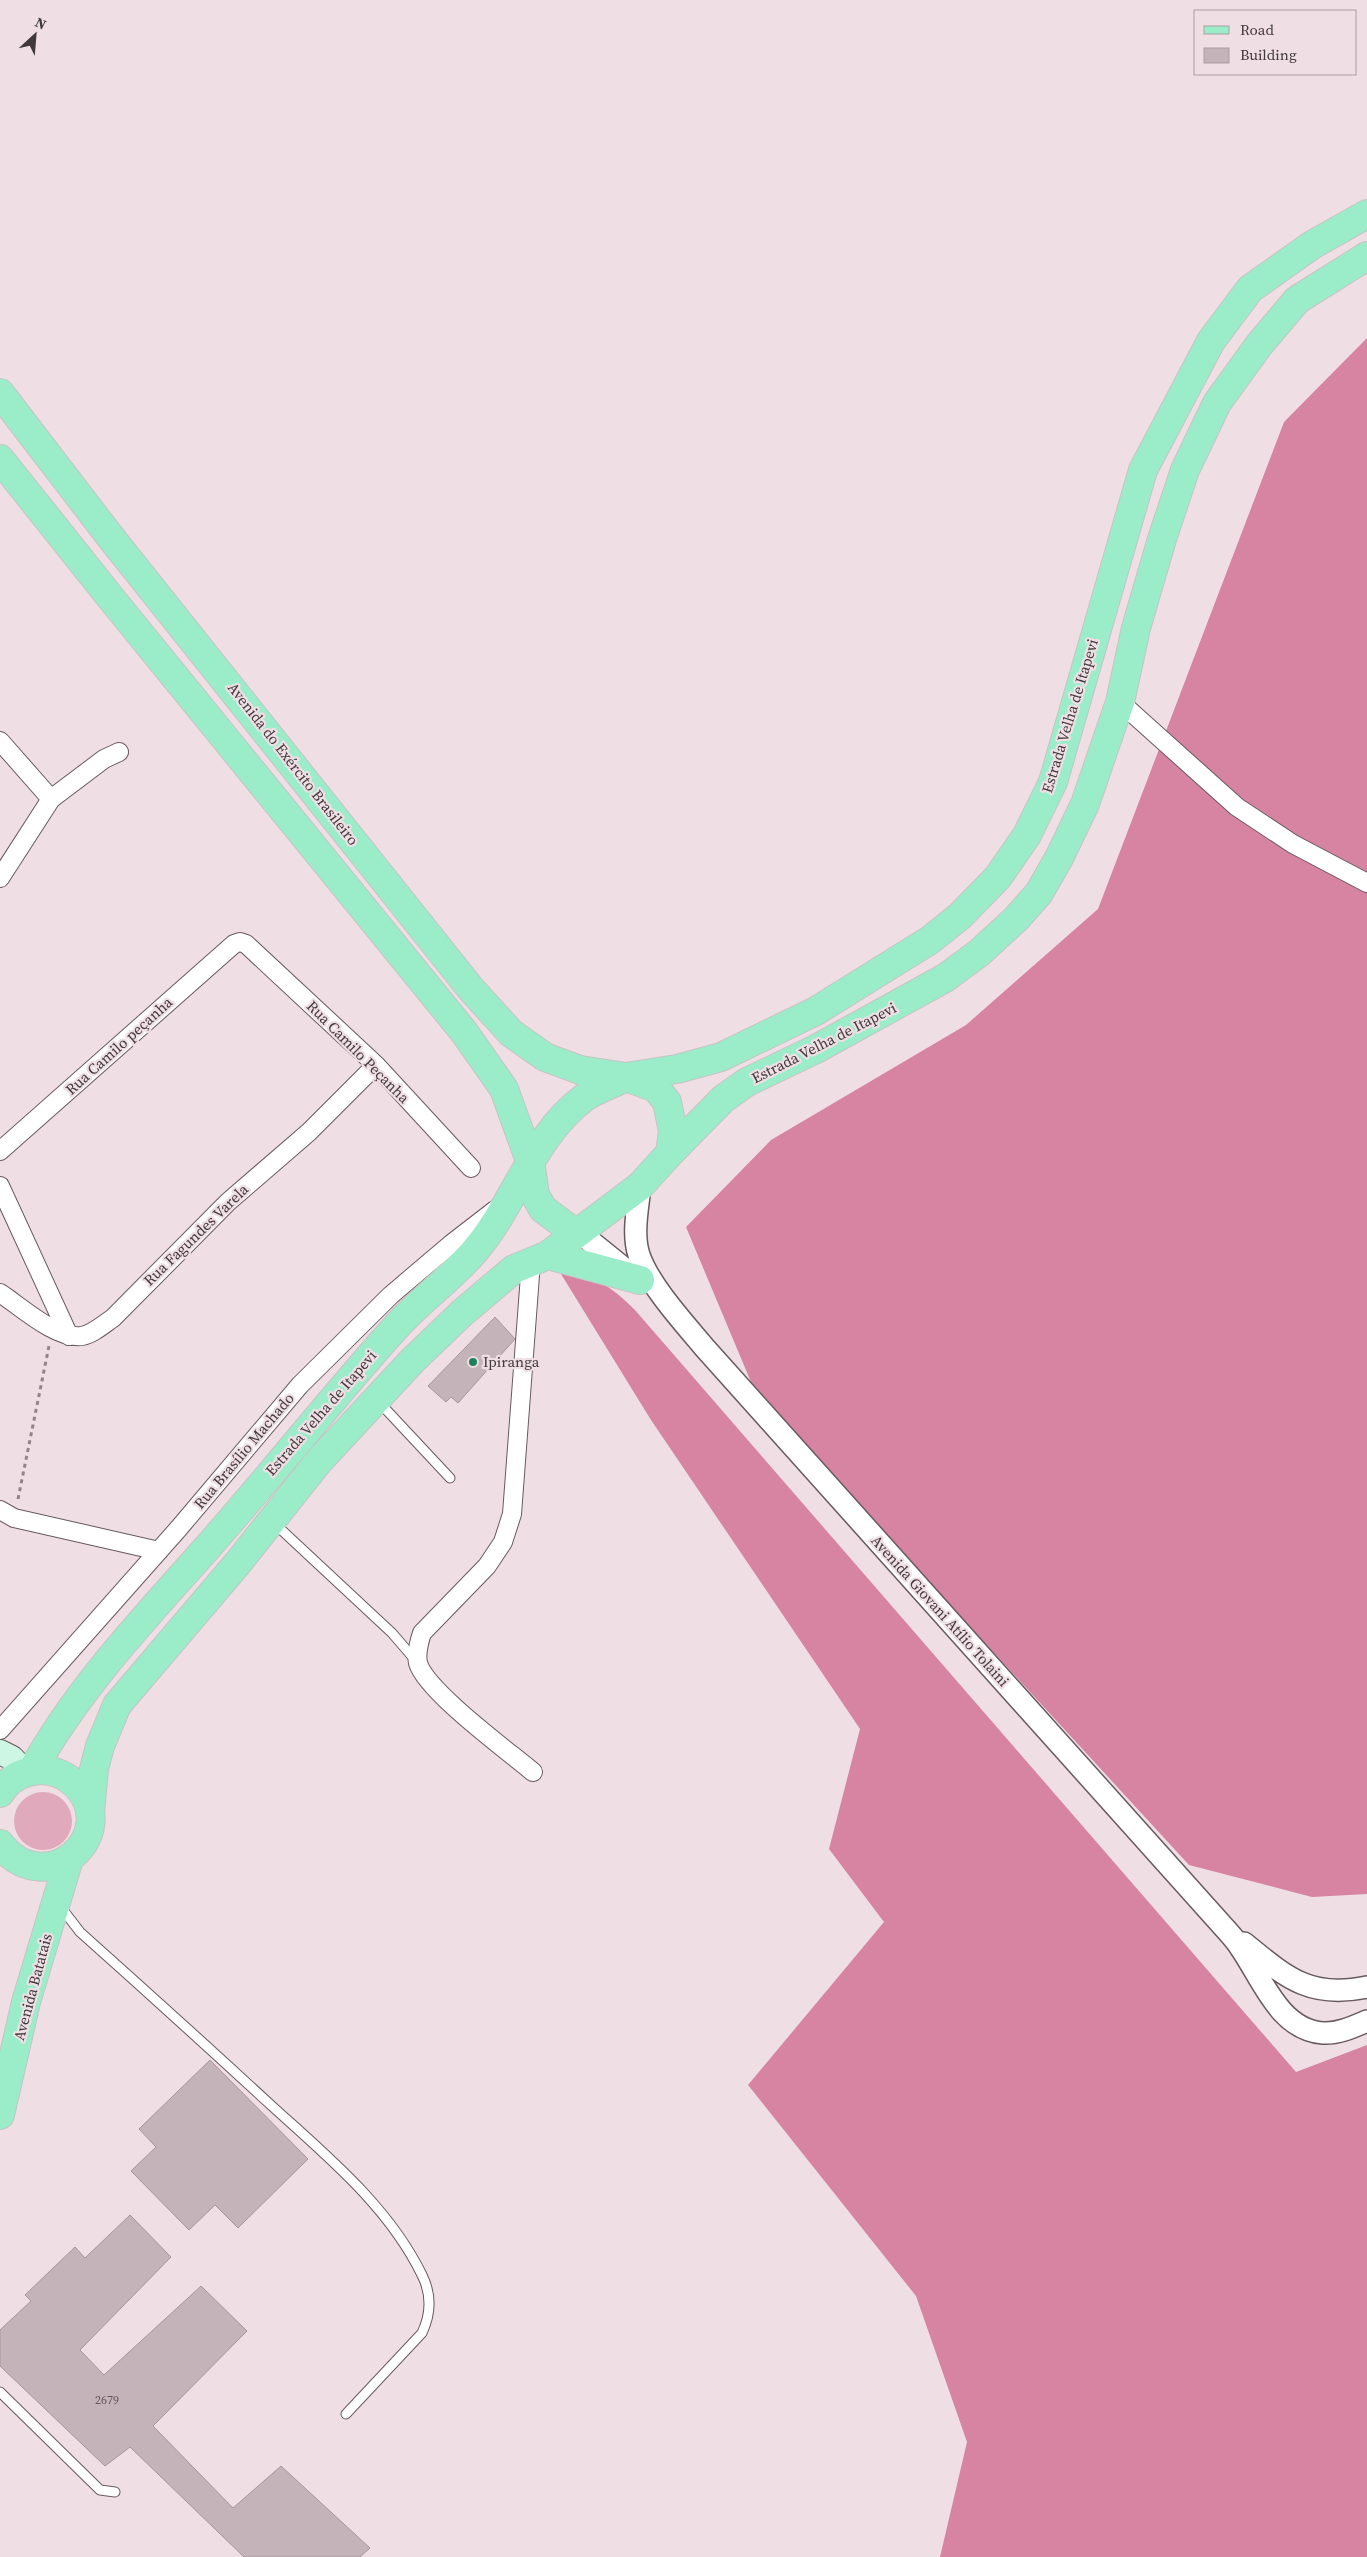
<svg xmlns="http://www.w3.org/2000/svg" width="1367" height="2557" font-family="'Source Serif 4',serif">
<rect width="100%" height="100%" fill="#efdfe4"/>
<path fill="#e1a9bc" d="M14 1821a29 29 0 1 1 58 0a29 29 0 1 1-58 0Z"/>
<path fill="#d783a2" d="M1367,338V1894L1312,1897L1189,1865L950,1605L751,1382L686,1227L771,1140L966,1025L1098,909L1284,422Z
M561,1274C598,1277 608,1284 635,1310L1296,2072L1367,2045V2557H940L967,2442L916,2296L748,2085L884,1922L829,1849L860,1729L651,1420Z"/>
<path fill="#c4b4b9" stroke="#a5969a" d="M495,1317L515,1339L458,1403L451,1397L446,1402L428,1386Z
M210,2060L308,2159L238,2228L215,2205L189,2230L131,2171L156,2147L139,2129Z
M130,2215L171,2257L80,2350L104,2375L201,2286L247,2331L153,2426L233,2508L281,2466L370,2548L360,2557H244L130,2447L105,2466L0,2366V2330L31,2301L25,2295L75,2247L85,2258Z"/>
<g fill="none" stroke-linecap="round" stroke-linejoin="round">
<defs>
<path id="service" d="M378,1401L450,1478
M274,1523L392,1633L417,1662
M60,1906L80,1932C145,1990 209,2048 273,2107C328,2157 389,2207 422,2275C432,2295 431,2314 422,2333L346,2414
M0,2392L100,2490L115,2492"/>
<path id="minor" d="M1120,702L1237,807L1293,844L1367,883
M0,741L51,799
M0,878L51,799L104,759L119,752
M0,1151L234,944L240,942L246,944L376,1065L471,1168
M0,1186L69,1336
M531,1262L512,1514L503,1542L487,1566L422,1633C419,1642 416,1653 418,1663C426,1691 508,1751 533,1772
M0,1293C20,1306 57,1340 82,1336C93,1334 104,1324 113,1318L228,1202L309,1132L376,1065
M0,1510L14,1518L159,1551
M0,1730L179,1528L300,1385L391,1295L451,1244L495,1210"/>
<path id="tertiary" d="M640,1186C638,1208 632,1234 639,1255C649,1285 684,1323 704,1347L1221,1924C1227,1931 1235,1939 1240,1947C1262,1978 1279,2030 1323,2033C1338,2034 1353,2027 1367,2021
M579,1232L631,1274
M1244,1943C1286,1977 1309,1999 1367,1987"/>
<path id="secondary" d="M0,1752L12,1758L25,1772"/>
<path id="primary" d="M0,393L112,539L471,989L511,1033L545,1057L580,1070L626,1077L677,1069L721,1057L816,1011L930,940L960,916L998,877L1027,835L1053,782L1143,470L1211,341L1250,289L1312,245L1367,214
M0,459L110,597L464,1032L504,1089L530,1161L535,1195L543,1209L567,1227L579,1232L640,1186L670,1153L673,1131L667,1102L656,1088L626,1077C613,1084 597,1089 585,1097C531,1137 515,1206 472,1254C448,1281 419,1301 395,1328C330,1400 270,1477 206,1549C143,1620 78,1688 32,1771
M670,1153L723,1099L747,1082L816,1049L945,978L979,953L1016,919L1039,893L1059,858L1085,804L1120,702L1136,628L1162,539L1185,470L1217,403L1259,345L1297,300L1367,256
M548,1255L640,1280
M0,1793C9,1778 24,1771 41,1770C54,1770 67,1776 76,1785C123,1834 46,1903 0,1844
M90,1812L94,1769L100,1746L117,1705L237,1564L319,1461L412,1361L462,1313L514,1269L548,1255L579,1232
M0,2115L26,2002L69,1859"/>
</defs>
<use href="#service" stroke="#685a5f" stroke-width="11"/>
<use href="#minor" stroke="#685a5f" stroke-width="20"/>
<use href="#tertiary" stroke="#685a5f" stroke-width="24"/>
<use href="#secondary" stroke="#685a5f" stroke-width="26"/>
<use href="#primary" stroke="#c6c4c4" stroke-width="30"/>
<path stroke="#908588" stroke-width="3" stroke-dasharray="4 4" stroke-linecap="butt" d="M18,1499L49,1346"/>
<use href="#service" stroke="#fff" stroke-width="9"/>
<use href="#minor" stroke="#fff" stroke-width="18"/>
<use href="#tertiary" stroke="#fff" stroke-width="21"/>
<use href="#secondary" stroke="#cdf6e5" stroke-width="24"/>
<use href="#primary" stroke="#9bedca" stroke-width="28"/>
</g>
<circle fill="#1d815b" stroke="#efdfe4" stroke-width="2" cx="473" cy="1362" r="5"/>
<g text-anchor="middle" stroke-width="4.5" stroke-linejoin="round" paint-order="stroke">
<g font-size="12" fill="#61585a">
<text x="107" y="2404">2679</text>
</g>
<g font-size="15" fill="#40393b" stroke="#efdfe4">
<text transform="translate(1070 716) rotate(-73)" y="5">Estrada Velha de Itapevi</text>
<text transform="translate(293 764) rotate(52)" y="5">Avenida do Exército Brasileiro</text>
<text transform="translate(824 1043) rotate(-27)" y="5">Estrada Velha de Itapevi</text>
<text transform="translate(119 1046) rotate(-42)" y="5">Rua Camilo peçanha</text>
<text transform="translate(358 1052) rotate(45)" y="5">Rua Camilo Peçanha</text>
<text transform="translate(196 1235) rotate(-44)" y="5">Rua Fagundes Varela</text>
<text transform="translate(321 1413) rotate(-49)" y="5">Estrada Velha de Itapevi</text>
<text transform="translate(244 1451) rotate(-50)" y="5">Rua Brasílio Machado</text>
<text transform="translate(940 1611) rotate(48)" y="5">Avenida Giovani Atílio Tolaini</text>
<text transform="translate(33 1987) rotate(-75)" y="5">Avenida Batatais</text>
</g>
<g font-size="15" fill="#40393b" stroke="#efdfe4" text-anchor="start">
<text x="483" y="1367">Ipiranga</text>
</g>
</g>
<rect x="1194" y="10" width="162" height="65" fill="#efdfe4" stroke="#a99da0"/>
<rect x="1204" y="26" width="25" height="8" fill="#9bedca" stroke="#a99da0"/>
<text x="1240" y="35" font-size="15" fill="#40393b">Road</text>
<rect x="1204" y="48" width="25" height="15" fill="#c4b4b9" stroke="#a99da0"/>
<text x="1240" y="60" font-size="15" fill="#40393b">Building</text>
<g transform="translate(35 35) rotate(26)" stroke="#efdfe4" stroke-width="4" paint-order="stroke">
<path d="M0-4L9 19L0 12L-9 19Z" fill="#40393b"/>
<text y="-8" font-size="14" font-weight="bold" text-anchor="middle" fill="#40393b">N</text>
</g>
</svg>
